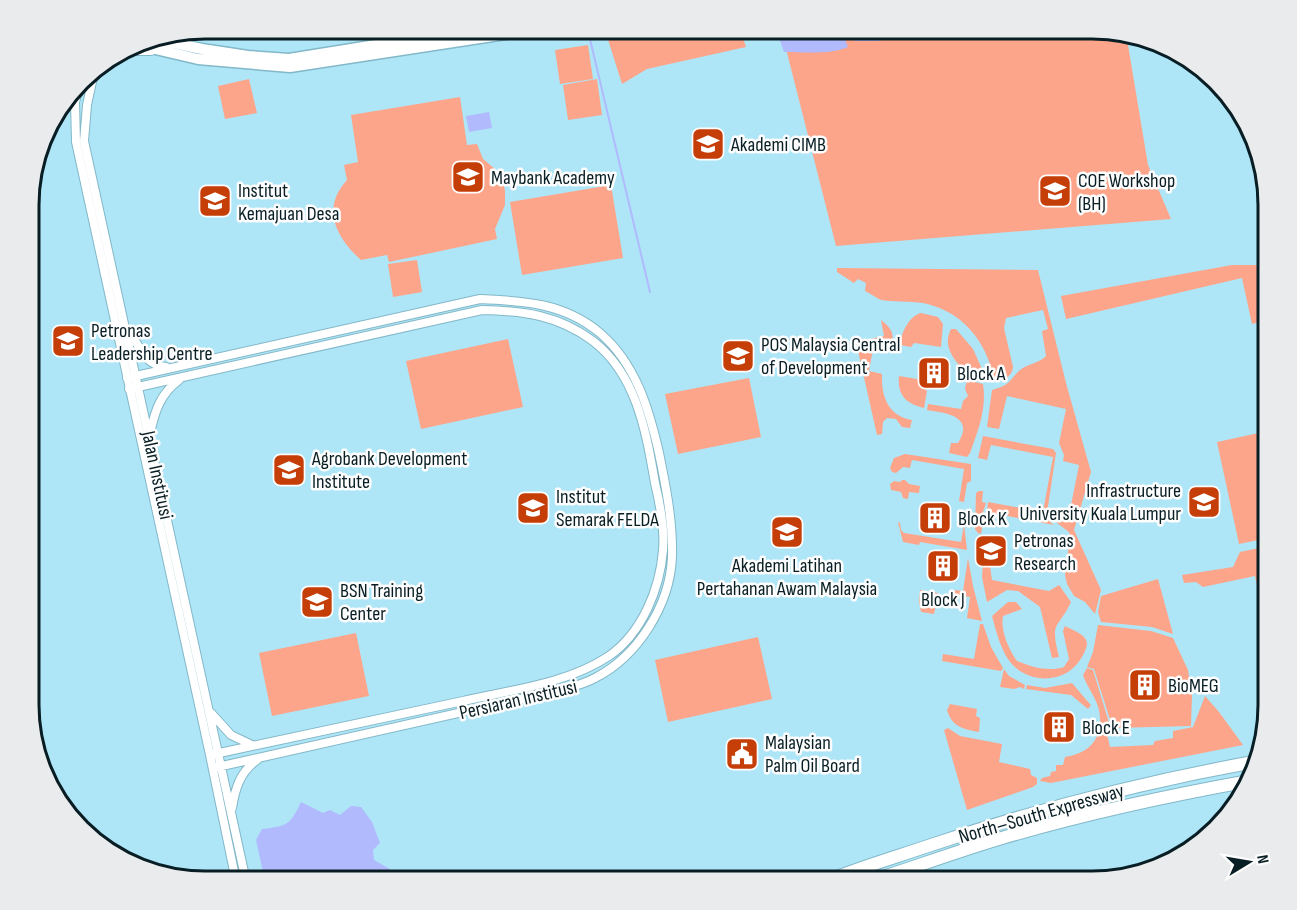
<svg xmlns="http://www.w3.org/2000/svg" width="1297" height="910" font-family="'Sofia Sans Condensed',sans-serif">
<rect width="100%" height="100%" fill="#afe6f7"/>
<path fill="#fda58a" d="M608,29H740L746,47L647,69L622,84L605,30Z
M781,29H1101L1107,37L1126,33L1148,165L1171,219L836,246Z
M588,45L593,79L560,84L555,50Z
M249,79L257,113L225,119L218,86Z
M597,79L602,115L568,120L563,85Z
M460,97L467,145L477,144L483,159L495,169L503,181L505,191V205L495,229L497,239L389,262L387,255L361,260C336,238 321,208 347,180L344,165L358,162L351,115Z
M611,185L623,258L522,275L510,202Z
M417,260L422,292L393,297L388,264Z
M1232,265H1268V320L1252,324L1242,278L1066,319L1061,296Z
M837,268L1038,270L1066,383L1091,472L1074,530L1101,590L1095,614L1085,602L1074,596L1067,584L1065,575L1070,535L1069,532L1057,523V517L1068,520L1079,465L1063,461L1064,455L1059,443L1066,409L1007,396L999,429L987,427L992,390C1012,384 1007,382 1020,370C1027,364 1038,364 1046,356L1042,331L1048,329L1043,310L1006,318L1004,328L1013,367C1012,377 1004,381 994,379C986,340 962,311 923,303C911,301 891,302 881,300C876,298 870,293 865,291L866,283L858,279L854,283L837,272Z
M921,313L938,317L943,324L941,347L914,343L911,347L900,345C901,333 909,316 921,313Z
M881,320C894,330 894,335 891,351L873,349L869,371L882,374C881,396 888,416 912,420L910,428L902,427L896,419L887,418L883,422L882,434L877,435L856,342L884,336Z
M951,329H956L973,349L982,369L978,374L964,372C954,358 942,347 951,329Z
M508,339L523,407L421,429L406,361Z
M899,376L917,379L921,386L927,391L924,408C907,404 897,396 899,376Z
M749,378L761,437L678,454L665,394Z
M967,380L983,384C987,409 978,430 970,453L967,457L949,453L951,443H958C975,416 946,413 927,410L928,404L961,409L963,401L968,396L965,389Z
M1268,431V538L1239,544L1217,442Z
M983,436L1053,449L1056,453L1047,513L1050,522L1054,525L987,512L988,502L1043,512L1053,457L991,445L987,460L978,458Z
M905,454L971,464V481L967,483L964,502L959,501L964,469L912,460L910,468L903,467L896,473L892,472L890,468L894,458Z
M902,480H905L909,484L920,486L919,493L909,492L908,499L903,498L901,492L891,490L890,484L894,481L900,482Z
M979,491H983L982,502L986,503L982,515L984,516L981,534L978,533L975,529L976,493Z
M898,522L900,523L901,530L904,533L961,542L964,524L967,550L920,542L919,545L903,542Z
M1268,546V634L1255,576L1203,587L1196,582L1184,583L1182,575L1233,567L1240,552Z
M968,558L973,586L982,621L967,618L970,597L954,595L955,590L963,591Z
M989,560L992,580L1049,591L1059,585L1071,602C1057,631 1050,620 1059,657L1052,658L1040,607L1018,591L1007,590L987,602L982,577L983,561Z
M1158,579L1173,634L1152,627L1101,622L1098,612L1101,596Z
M920,590L938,593L934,614L921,612L919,602Z
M1008,602H1016L1022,609L1003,616C1000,630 1009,650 1017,661C1032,667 1048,672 1064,667L1069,659L1063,631L1065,626C1072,630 1086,634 1087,643C1087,648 1083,656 1080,660C1065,684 1029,684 1011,663C1001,651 996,631 992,616Z
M980,624H983L991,647L1003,668L1001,671L942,661L943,654L974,659Z
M1098,625L1151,631L1173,638L1188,670L1192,695L1191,726L1115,728L1111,723L1094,669L1087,667L1093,652Z
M356,633L369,696L272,716L259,653Z
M758,637L772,699L668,722L655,660Z
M1087,668L1093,670L1110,726L1107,734L1110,747L1153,745L1155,741L1173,738V731L1193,727L1205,696L1219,712L1243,745L1051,783L1040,781L1042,778L1050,776L1051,772L1056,771V765H1063L1065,757C1091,753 1104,737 1099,710C1096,697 1087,687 1083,675Z
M1004,669L1009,676L1025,685L1024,689L1020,687L1014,689L1000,687Z
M1072,683L1089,703L1091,705L1088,709L1071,695L1026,689L1027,685L1045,688Z
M950,704L977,709L976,716L980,718L979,732C963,729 952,727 947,710Z
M948,728L960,736L1002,744L999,762L1030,769L1031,775L1037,778V784L1033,787L967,810L944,730Z"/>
<path fill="#b0bafd" d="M796,29H841L848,47C830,55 804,52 784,52L778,35L787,30Z
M849,29H928L927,34L895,37L878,41H855Z
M489,112L492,128L469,132L466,116Z
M301,802L323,813L330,810L340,815L351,806L361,807L372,822L380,843L373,850L374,860L390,869L387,881H265L256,840L262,829C288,826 290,825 301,802Z"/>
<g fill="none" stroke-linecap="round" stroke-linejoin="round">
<path stroke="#b0bafd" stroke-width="2" d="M589,35L650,292"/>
<defs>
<path id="tertiary" d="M124,51H151
M95,68L87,105L84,141L246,881
M80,84L75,102L76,142L210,755L236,881
M129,330C139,346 145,366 166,367
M127,378L480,299C525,301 564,303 600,333C636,364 649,409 659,453C666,487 673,522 672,557C670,605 638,656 595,678C584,684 572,687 561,690L213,768
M129,389L482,310C524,311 558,315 593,341C637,375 646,432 655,483C660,504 665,528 663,550C660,589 642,633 609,656C567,684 511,690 463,701C379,719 295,737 210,755
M150,433C155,411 160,394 179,380
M211,713L231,735L252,745
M232,808C235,789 240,772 257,760"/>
<path id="primary" d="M155,39L202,49L248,56L289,59L476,29
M134,44L198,59L290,67L539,29"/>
<path id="motorway" d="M827,881C861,867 896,857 931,845C1038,809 1147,781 1259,761
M871,881C915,867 958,851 1002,838C1083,814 1166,796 1249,781"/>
</defs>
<use href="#tertiary" stroke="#82b8c8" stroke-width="10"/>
<use href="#primary" stroke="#82b8c8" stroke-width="13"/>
<use href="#motorway" stroke="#82b8c8" stroke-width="14"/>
<use href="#tertiary" stroke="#fff" stroke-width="8"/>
<use href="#primary" stroke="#fff" stroke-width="10"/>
<use href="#motorway" stroke="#fff" stroke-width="12"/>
</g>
<defs>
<symbol id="university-square" viewBox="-11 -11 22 22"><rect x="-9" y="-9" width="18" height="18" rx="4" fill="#c53d07" stroke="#fdfdfd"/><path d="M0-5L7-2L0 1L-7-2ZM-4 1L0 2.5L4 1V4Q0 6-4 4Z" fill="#fff"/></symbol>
<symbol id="building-square" viewBox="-11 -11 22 22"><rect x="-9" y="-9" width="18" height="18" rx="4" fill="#c53d07" stroke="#fdfdfd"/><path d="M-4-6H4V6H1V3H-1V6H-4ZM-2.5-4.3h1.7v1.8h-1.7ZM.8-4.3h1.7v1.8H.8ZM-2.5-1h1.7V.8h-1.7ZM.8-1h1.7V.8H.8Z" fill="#fff"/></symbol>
<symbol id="civic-square" viewBox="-11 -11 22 22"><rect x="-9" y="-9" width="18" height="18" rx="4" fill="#c53d07" stroke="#fdfdfd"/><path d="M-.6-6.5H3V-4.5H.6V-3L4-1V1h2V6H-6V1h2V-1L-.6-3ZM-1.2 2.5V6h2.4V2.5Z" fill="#fff"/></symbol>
</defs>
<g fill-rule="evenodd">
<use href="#university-square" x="689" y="125" width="38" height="38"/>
<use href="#university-square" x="449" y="158" width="38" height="38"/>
<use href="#university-square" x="1036" y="172" width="38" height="38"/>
<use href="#university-square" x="196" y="182" width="38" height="38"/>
<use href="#university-square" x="49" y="322" width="38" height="38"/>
<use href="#university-square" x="719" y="337" width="38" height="38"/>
<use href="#building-square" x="915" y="354" width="38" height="38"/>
<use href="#university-square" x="270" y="451" width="38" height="38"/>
<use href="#university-square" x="1185" y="483" width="38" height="38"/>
<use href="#university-square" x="514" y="489" width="38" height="38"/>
<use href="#building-square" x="916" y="499" width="38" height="38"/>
<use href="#university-square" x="768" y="513" width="38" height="38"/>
<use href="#university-square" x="972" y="532" width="38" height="38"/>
<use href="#building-square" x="924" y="547" width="38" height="38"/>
<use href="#university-square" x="298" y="583" width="38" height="38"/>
<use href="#building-square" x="1126" y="666" width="38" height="38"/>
<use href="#building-square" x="1040" y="708" width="38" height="38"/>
<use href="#civic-square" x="723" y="735" width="38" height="38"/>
</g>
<g text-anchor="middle" stroke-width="5" stroke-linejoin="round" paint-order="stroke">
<g font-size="20" fill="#081e24" stroke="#fdfdfd" text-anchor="start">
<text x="731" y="151">Akademi CIMB</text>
<text x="491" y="184">Maybank Academy</text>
<text x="1078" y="187">COE Workshop<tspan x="1078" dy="23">(BH)</tspan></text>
<text x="238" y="197">Institut<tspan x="238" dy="23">Kemajuan Desa</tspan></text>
<text x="91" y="337">Petronas<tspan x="91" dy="23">Leadership Centre</tspan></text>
<text x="761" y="351">POS Malaysia Central<tspan x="761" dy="23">of Development</tspan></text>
<text x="957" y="380">Block A</text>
<text x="312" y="465">Agrobank Development<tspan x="312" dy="23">Institute</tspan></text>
<text x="1181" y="497" text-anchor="end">Infrastructure<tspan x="1181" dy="23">University Kuala Lumpur</tspan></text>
<text x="556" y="503">Institut<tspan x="556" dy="23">Semarak FELDA</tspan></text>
<text x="958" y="525">Block K</text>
<text x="1014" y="547">Petronas<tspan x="1014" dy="23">Research</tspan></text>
<text x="787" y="572" text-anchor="middle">Akademi Latihan<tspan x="787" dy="23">Pertahanan Awam Malaysia</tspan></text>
<text x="340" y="597">BSN Training<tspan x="340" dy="23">Center</tspan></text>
<text x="943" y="606" text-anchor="middle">Block J</text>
<text x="1168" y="692">BioMEG</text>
<text x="1082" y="734">Block E</text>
<text x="765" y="749">Malaysian<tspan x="765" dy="23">Palm Oil Board</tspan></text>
</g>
<g font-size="20" fill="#081e24" stroke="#fdfdfd">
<text transform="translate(158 475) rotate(78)" y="7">Jalan Institusi</text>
<text transform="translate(518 699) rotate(-13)" y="7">Persiaran Institusi</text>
<text transform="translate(1041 813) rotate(-16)" y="7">North–South Expressway</text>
</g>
</g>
<path d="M0 0H1297V910H0ZM205 39H1092A166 166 0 0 1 1258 205V705A166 166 0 0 1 1092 871H205A166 166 0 0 1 39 705V205A166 166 0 0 1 205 39Z" fill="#e9ebec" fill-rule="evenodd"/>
<path fill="none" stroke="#081e24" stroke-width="3" d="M205 39H1092A166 166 0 0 1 1258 205V705A166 166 0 0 1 1092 871H205A166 166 0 0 1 39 705V205A166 166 0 0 1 205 39Z"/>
<g transform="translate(1249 862) rotate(79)" stroke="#fdfdfd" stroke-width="4.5" paint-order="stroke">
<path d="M0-4.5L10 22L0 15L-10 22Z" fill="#081e24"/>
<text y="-9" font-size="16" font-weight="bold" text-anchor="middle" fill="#081e24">N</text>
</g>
</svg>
